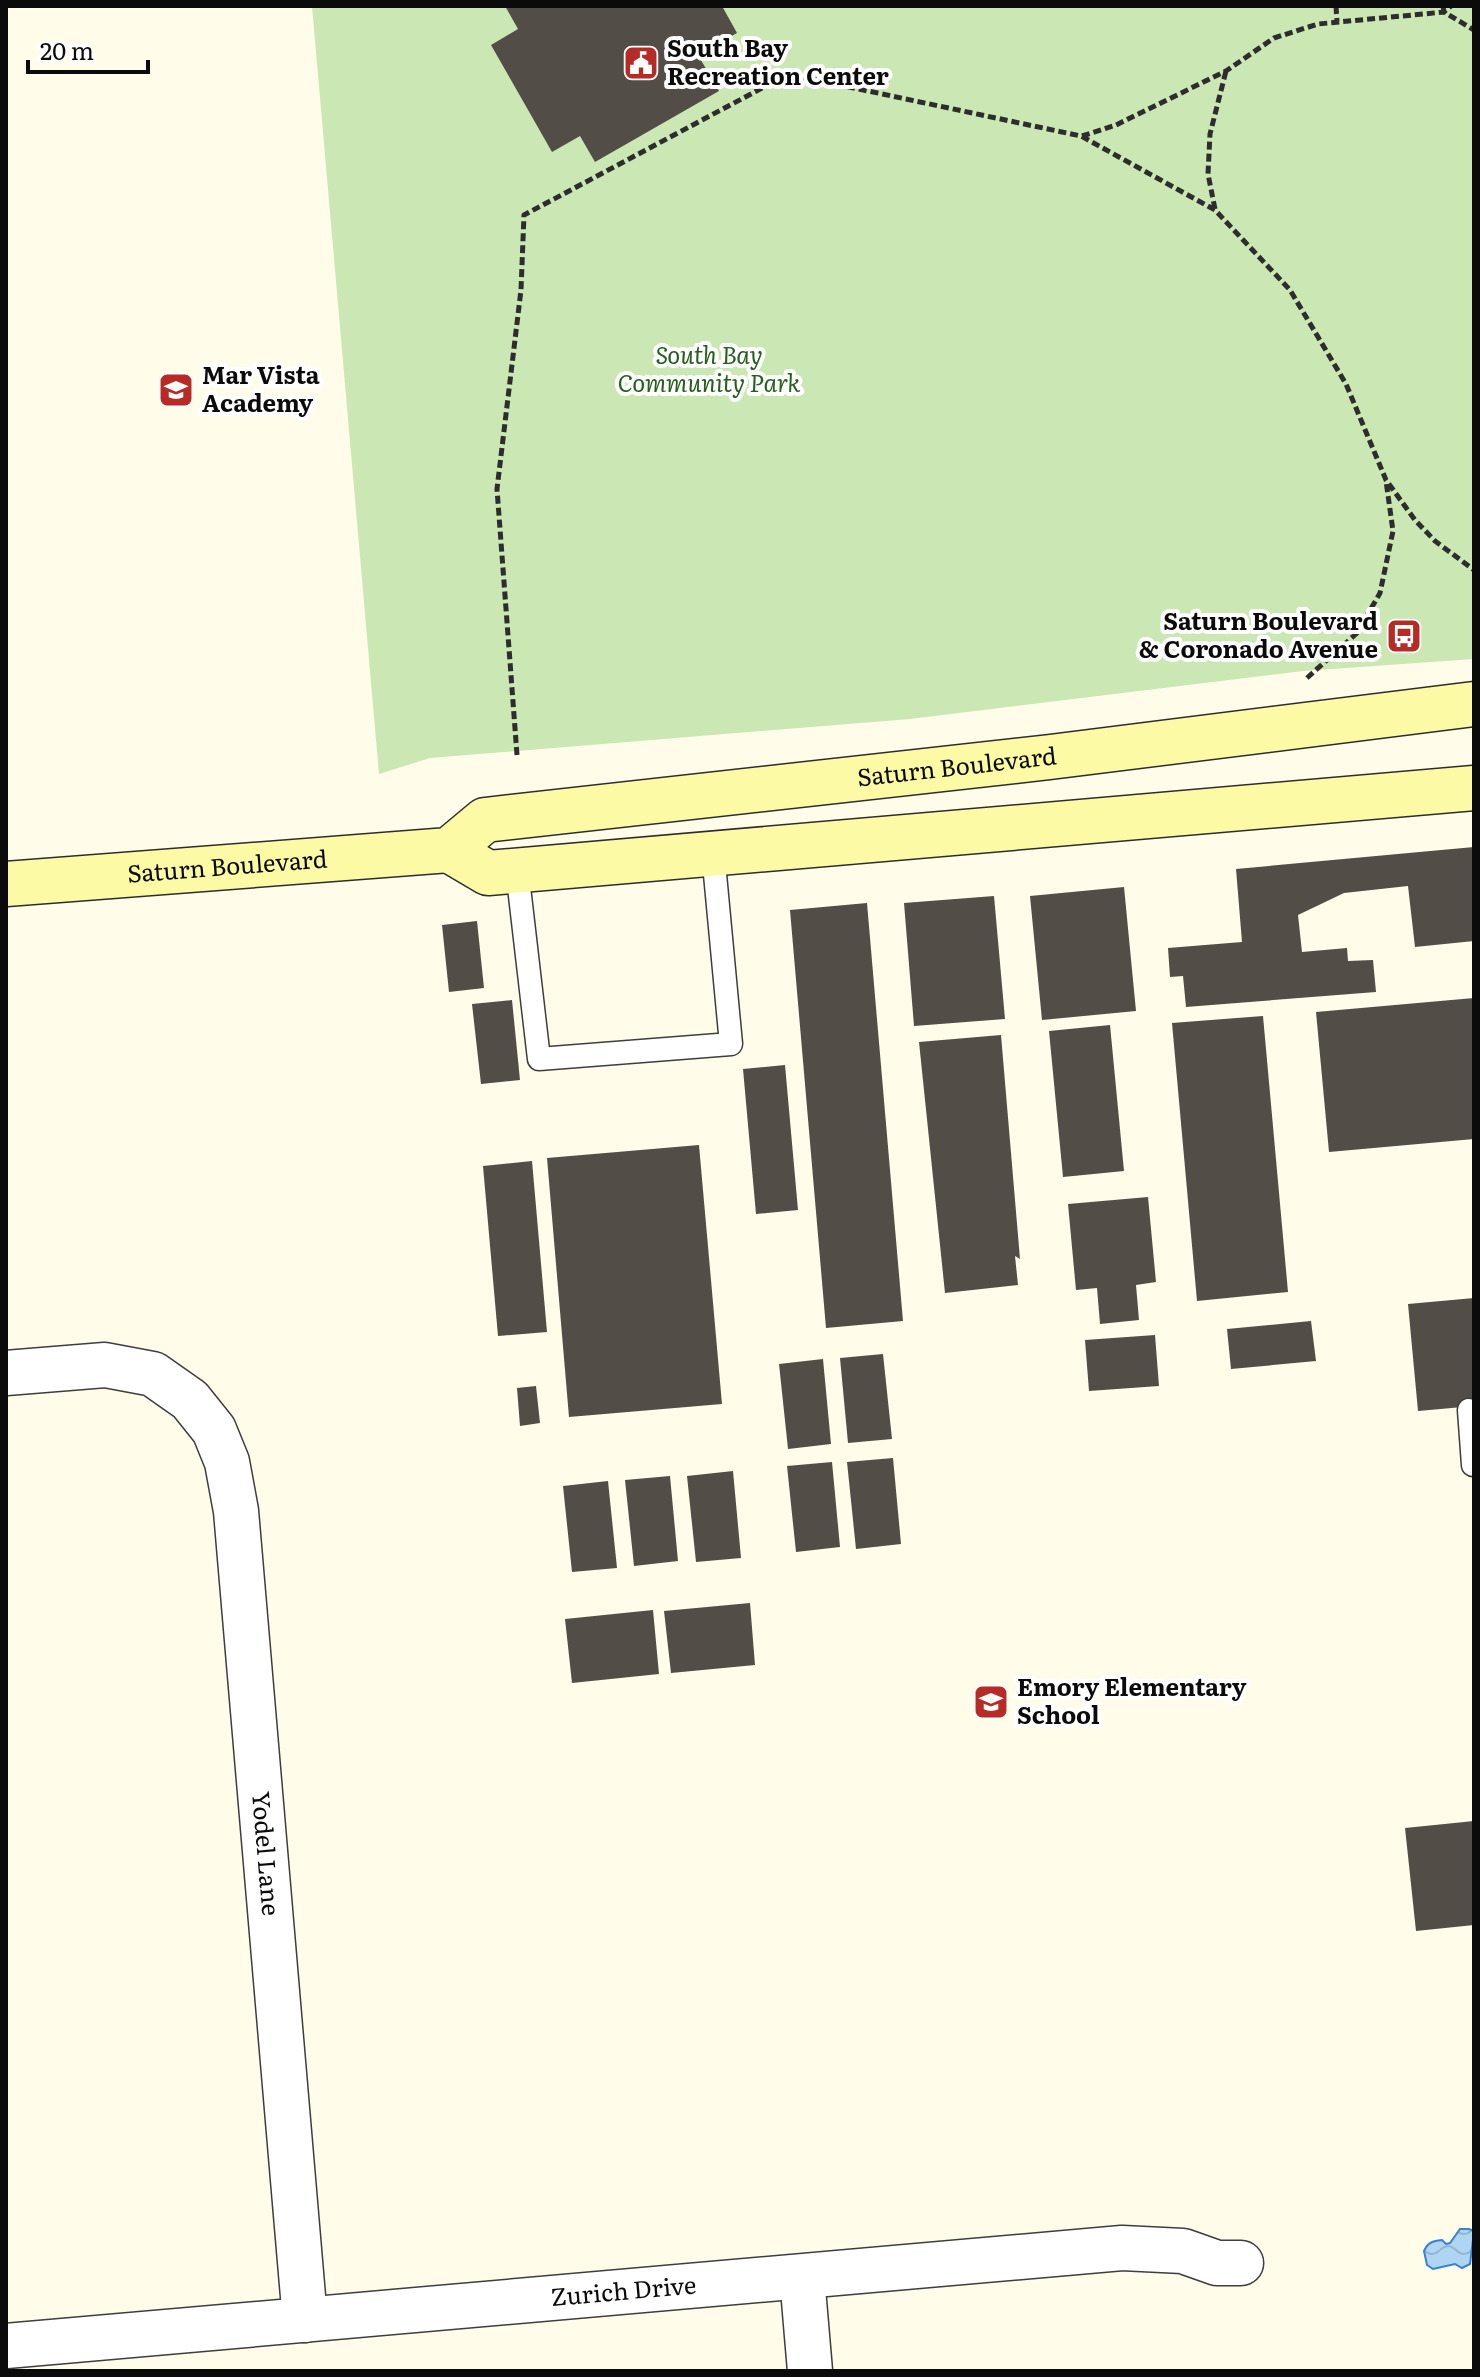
<svg xmlns="http://www.w3.org/2000/svg" width="1480" height="2377" font-family="Literata,serif">
<defs>
<pattern id="water-waves" width="16" height="10" patternUnits="userSpaceOnUse" patternTransform="scale(2)"><rect width="16" height="10" fill="#afd5f4"/><path d="M0 5q4-4 8 0t8 0" fill="none" stroke="#95b6d0"/></pattern>
</defs>
<rect width="100%" height="100%" fill="#fffce9"/>
<path fill="#cbe7b4" d="M312,6H1474V659L1303,671L910,719L430,758L379,774Z"/>
<path fill="url(#water-waves)" stroke="#3884ca" stroke-width="2" d="M1460,2229H1469L1474,2231L1470,2264L1462,2268L1455,2264L1433,2269L1427,2265L1424,2251C1428,2242 1433,2241 1442,2240L1446,2244L1450,2243Z"/>
<path fill="#534d48" d="M505,6H722L737,33L698,55L719,91L595,162L580,136L552,152L491,45L518,29Z
M1474,847V941L1415,947L1408,886L1344,893L1298,915L1302,952L1347,948L1348,961L1373,960L1376,992L1186,1007L1183,976L1170,977L1168,948L1242,942L1236,869Z
M1124,887L1136,1011L1042,1020L1030,896Z
M994,896L1005,1019L914,1026L904,903Z
M867,903L903,1321L826,1328L790,910Z
M477,921L484,988L449,992L442,925Z
M1474,998V1139L1329,1152L1316,1012Z
M512,1000L520,1080L481,1084L472,1004Z
M1263,1016L1288,1292L1197,1301L1172,1023Z
M1110,1025L1124,1171L1063,1177L1049,1031Z
M1001,1035L1020,1259L1015,1256L1018,1285L945,1293L919,1042Z
M785,1065L798,1210L756,1214L743,1069Z
M699,1145L722,1404L569,1417L547,1158Z
M532,1161L547,1332L498,1336L483,1166Z
M1148,1197L1156,1282L1136,1285L1139,1320L1100,1324L1097,1288L1076,1290L1068,1204Z
M1474,1298V1406L1418,1411L1408,1304Z
M1311,1321L1316,1361L1231,1369L1227,1329Z
M1155,1335L1159,1386L1089,1391L1085,1340Z
M883,1354L892,1439L848,1443L840,1358Z
M823,1359L831,1444L788,1449L779,1364Z
M536,1386L540,1423L520,1426L517,1388Z
M893,1458L901,1544L856,1549L847,1462Z
M832,1462L840,1547L796,1552L787,1466Z
M733,1471L741,1558L696,1562L687,1476Z
M670,1476L678,1561L634,1566L625,1480Z
M608,1481L617,1568L572,1572L563,1486Z
M750,1603L755,1665L671,1673L664,1611Z
M653,1610L659,1674L572,1683L565,1619Z
M1474,1821V1925L1416,1931L1405,1828Z"/>
<g fill="none" stroke-linecap="round" stroke-linejoin="round">
<defs>
<path id="lane" d="M517,870L539,1059L731,1044L713,853
M1469,1410L1473,1465"/>
<g id="street">
<path id="s1" d="M6,1373L105,1365L153,1374L190,1400L214,1430L227,1462L236,1511L305,2320"/>
<path d="M802,2277L810,2371"/>
<path id="s2" d="M6,2346L1122,2248L1183,2251L1217,2263H1241"/>
</g>
<g id="secondary">
<path d="M449,850L488,873L1474,788"/>
<path id="s3" d="M6,884L449,850L485,820L1050,757L1474,704"/>
</g>
</defs>
<use href="#lane" stroke="#3e3e3e" stroke-width="25"/>
<use href="#street" stroke="#3e3e3e" stroke-width="47"/>
<use href="#secondary" stroke="#2d2d2d" stroke-width="47"/>
<path stroke="#2d2d2d" stroke-width="5" stroke-dasharray="8 4" stroke-linecap="butt" d="M1336,6L1337,22
M1443,6L1444,12L1474,30
M1082,136L1116,125L1226,71L1274,38L1318,24L1444,12L1451,6
M1215,209L1208,174L1210,134L1226,71
M1307,678L1357,633L1380,593L1393,531L1386,481
M517,755L497,489L521,290L524,215L779,79L816,80L1081,136L1215,210L1290,290L1346,384L1386,480L1415,520L1435,541L1474,570"/>
<use href="#lane" stroke="#fff" stroke-width="22"/>
<use href="#street" stroke="#fff" stroke-width="44"/>
<use href="#secondary" stroke="#fdfaa5" stroke-width="44"/>
</g>
<defs>
<symbol id="civic-square" viewBox="-11 -11 22 22"><rect x="-9" y="-9" width="18" height="18" rx="4" fill="#b72b27" stroke="#fff"/><path d="M-.6-6.5H3V-4.5H.6V-3L4-1V1h2V6H-6V1h2V-1L-.6-3ZM-1.2 2.5V6h2.4V2.5Z" fill="#fff"/></symbol>
<symbol id="school-square" viewBox="-11 -11 22 22"><rect x="-9" y="-9" width="18" height="18" rx="4" fill="#b72b27" stroke="#fff"/><path d="M0-5L7-2L0 1L-7-2ZM-4 1L0 2.5L4 1V4Q0 6-4 4Z" fill="#fff"/></symbol>
<symbol id="bus-square" viewBox="-11 -11 22 22"><rect x="-9" y="-9" width="18" height="18" rx="4" fill="#b72b27" stroke="#fff"/><path d="M-5-6H5V4H4V6H2V4H-2V6H-4V4H-5ZM-3.5-4V0h7V-4ZM-3.5 1.2v1.5H-2V1.2ZM2 1.2v1.5H3.5V1.2Z" fill="#fff"/></symbol>
</defs>
<g fill-rule="evenodd">
<use href="#civic-square" x="621" y="43" width="40" height="40"/>
<use href="#school-square" x="156" y="370" width="40" height="40"/>
<use href="#bus-square" x="1384" y="616" width="40" height="40"/>
<use href="#school-square" x="971" y="1682" width="40" height="40"/>
</g>
<g text-anchor="middle" stroke-width="8" stroke-linejoin="round" paint-order="stroke">
<g font-size="24" font-weight="bold" fill="#0b0b0b" stroke="#fff" text-anchor="start">
<text x="667" y="57">South Bay<tspan x="667" dy="28">Recreation Center</tspan></text>
<text x="202" y="384">Mar Vista<tspan x="202" dy="28">Academy</tspan></text>
<text x="1378" y="630" text-anchor="end">Saturn Boulevard<tspan x="1378" dy="28">&amp; Coronado Avenue</tspan></text>
<text x="1017" y="1696">Emory Elementary<tspan x="1017" dy="28">School</tspan></text>
</g>
<g font-size="24" font-style="italic" fill="#26601d" stroke="#fff">
<text x="709" y="364">South Bay<tspan x="709" dy="28">Community Park</tspan></text>
</g>
<g font-size="24" fill="#0b0b0b" stroke="#fff">
<text dy="8" stroke="none"><textPath href="#s3" startOffset="966">Saturn Boulevard</textPath></text>
<text dy="8" stroke="none"><textPath href="#s3" startOffset="222">Saturn Boulevard</textPath></text>
<text dy="8" stroke="none"><textPath href="#s1" startOffset="660">Yodel Lane</textPath></text>
<text dy="8" stroke="none"><textPath href="#s2" startOffset="620">Zurich Drive</textPath></text>
</g>
</g>
<rect width="1480" height="2377" fill="none" stroke="#0b0b0b" stroke-width="16"/>
<path d="M28 60v12h120v-12" fill="none" stroke="#0b0b0b" stroke-width="4"/>
<text x="40" y="60" font-size="24" fill="#0b0b0b" stroke="#ffffff" stroke-width="6" paint-order="stroke">20 m</text>
</svg>
